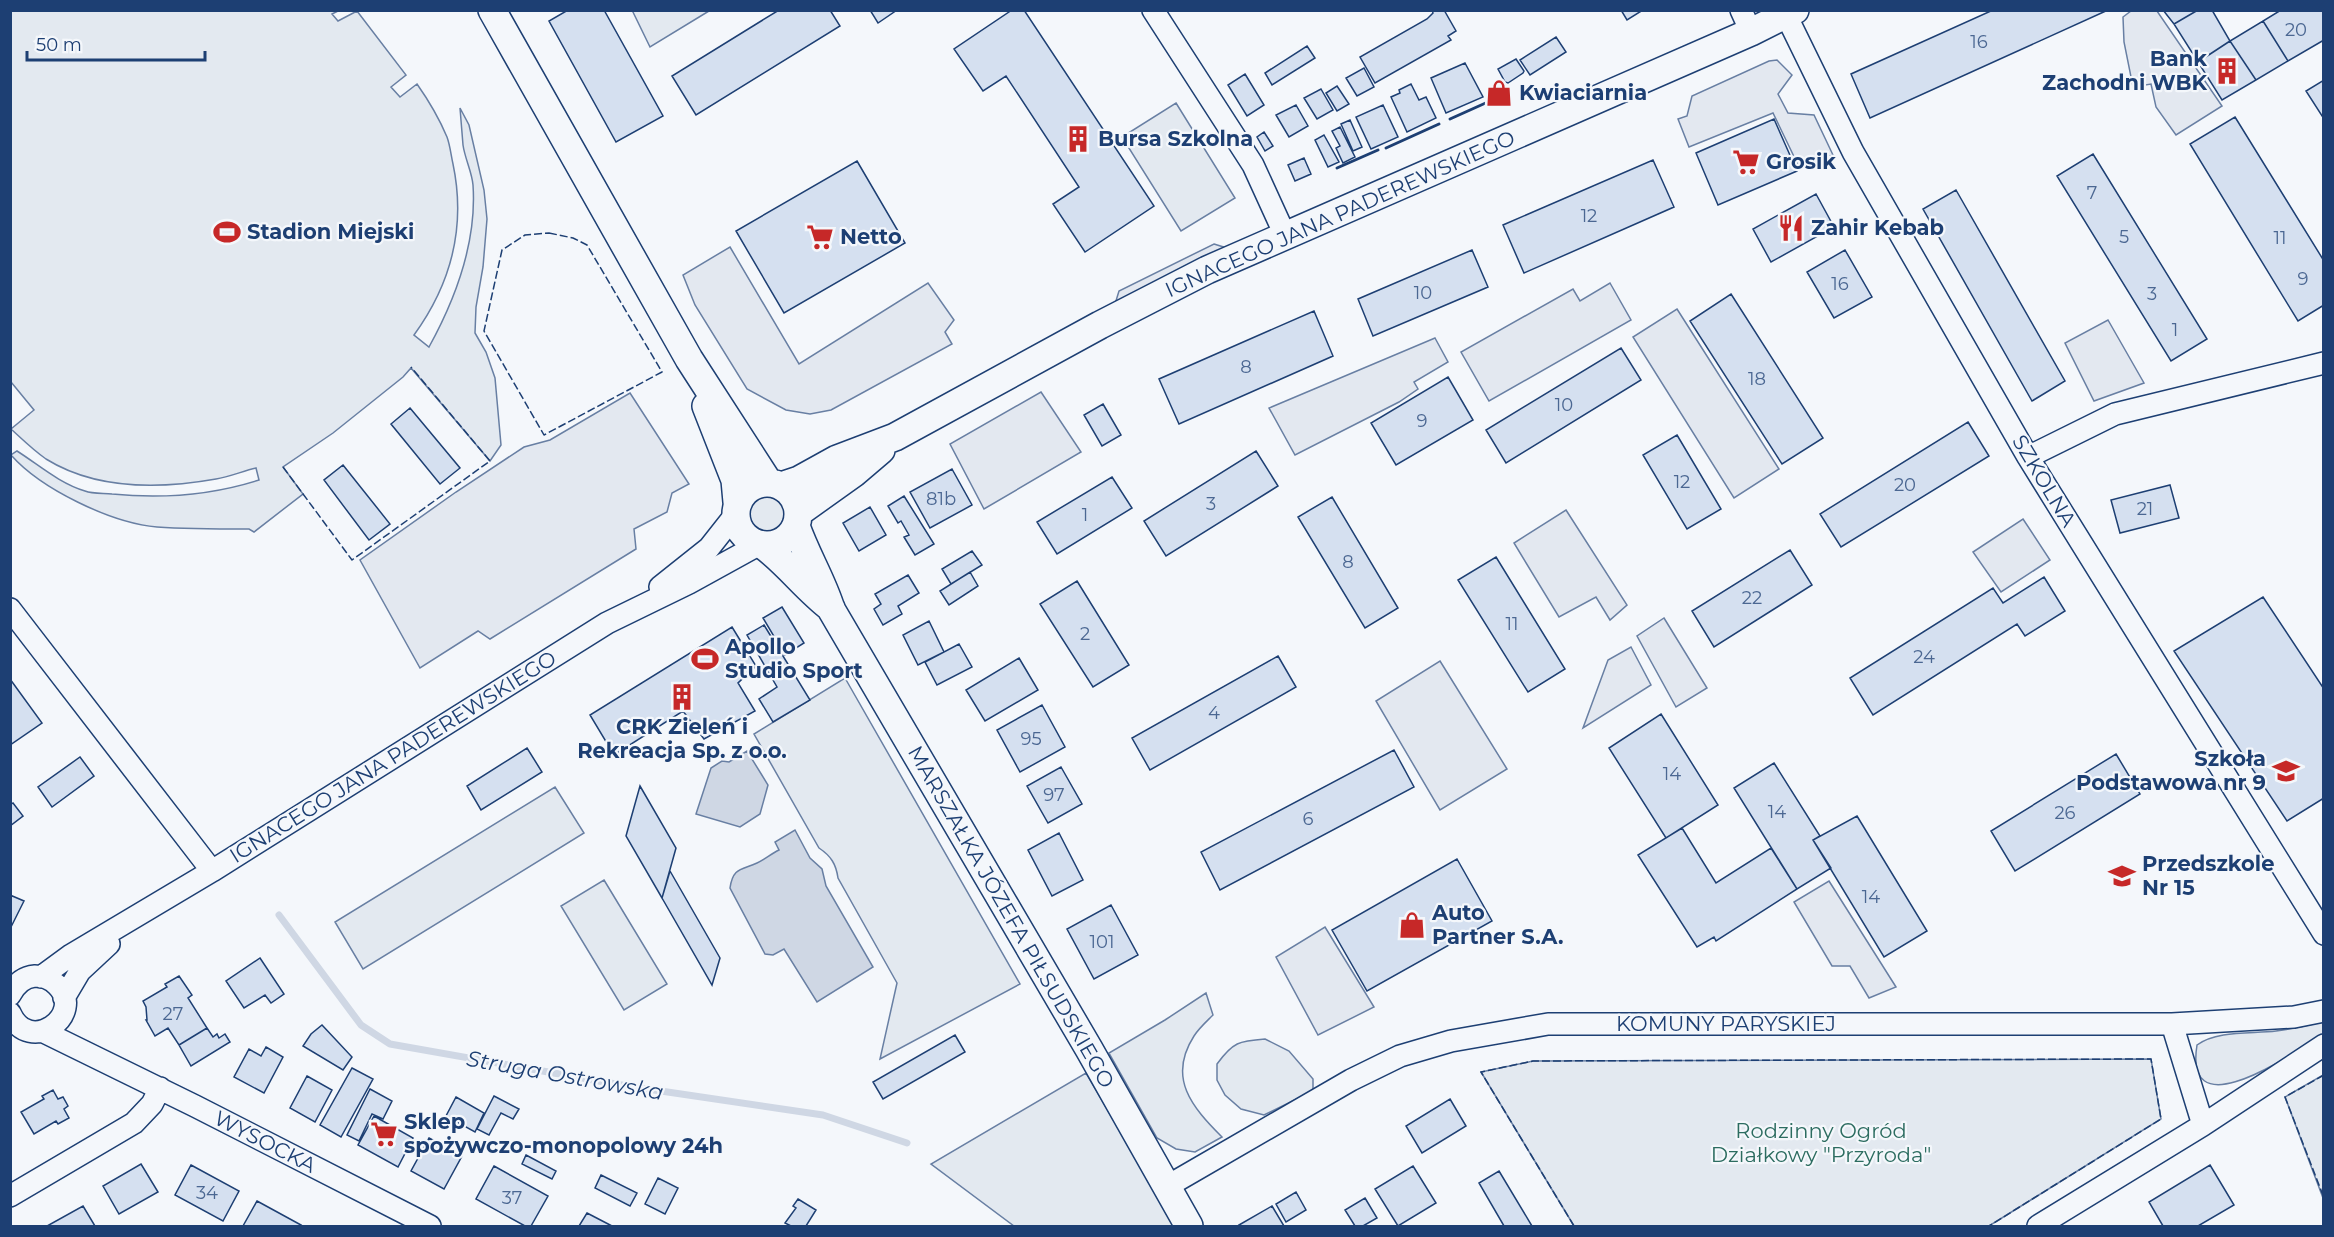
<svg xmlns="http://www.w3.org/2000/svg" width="2334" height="1237" font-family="Montserrat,sans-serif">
<rect width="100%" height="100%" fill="#f4f7fb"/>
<path fill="#e3e9f0" stroke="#687fa3" stroke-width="1.5" d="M632,10H709V11L650,47Z
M338,11L332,14L338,21L357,11L406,75L391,87L400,97L417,84C429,101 439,118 447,137C450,145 451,155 453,164C466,226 451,284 414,335L429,347C456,298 477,243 473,185C472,172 465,159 463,145C462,133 461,121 460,108L469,125L484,190L487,219L483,267L476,307L475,333L486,352L495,378L501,445L490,461L411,368L403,377L333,433L283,467L303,494L254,532L249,529C219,529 187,529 157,527C111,523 41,489 11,455L17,451C39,465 59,483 85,491C93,494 104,493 112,494C162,499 212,495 259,480L256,468C243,471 229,477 216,479C160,489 96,490 46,459C33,450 22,439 11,429L34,410L11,382V11Z
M1176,103L1235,198L1181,231L1122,137Z
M749 515a18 18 0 1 1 36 0a18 18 0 1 1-36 0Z
M845,678L1020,984L880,1059L897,983L838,878C836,864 831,856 819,848L754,734Z
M555,787L584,833L363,969L335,922Z
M604,880L667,984L624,1010L561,906Z
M1206,993L1213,1015C1207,1021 1199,1028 1194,1036C1167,1078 1192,1107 1222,1137L1195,1152L1176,1149L1157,1138L1109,1053L1165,1020Z
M2323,1022V1035C2296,1051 2183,1132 2197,1045C2217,1030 2252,1034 2276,1031C2292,1029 2308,1025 2323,1022Z
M1265,1039L1289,1051L1313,1079V1091L1264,1115L1241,1109L1225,1095L1217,1080V1064C1233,1042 1239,1041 1265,1039Z
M2151,1059L2161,1119L1989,1226H1574L1481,1072L1533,1061Z
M1086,1073L1176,1226H1014L931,1164Z
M2323,1075V1198L2285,1097Z"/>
<path fill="#e3e8f0" stroke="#687fa3" stroke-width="1.5" d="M2131,11H2157L2222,106L2176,135L2156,107L2151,84L2133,87L2124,42L2123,17Z
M1777,60L1792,75L1778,94L1788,113L1814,115L1833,155L1800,169L1773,113L1689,147L1678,119L1687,116L1692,96L1769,61Z
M1214,244L1230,249L1115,304L1119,291Z
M730,247L799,364L928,283L954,320L945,332L952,344L831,410L810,414L786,410L747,389L695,305L683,275Z
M1610,283L1631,320L1489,401L1461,352L1573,289L1580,301Z
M1677,309L1779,469L1734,498L1633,337Z
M2108,320L2144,383L2094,401L2065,343Z
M1435,338L1448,362L1414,382L1418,389L1399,402L1295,455L1269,408Z
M1041,392L1081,452L984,509L950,444Z
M630,393L689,484L672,493L667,512L634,529L636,549L490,639L478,631L420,668L360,560L456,492L524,447L550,440Z
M1566,510L1627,605L1610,620L1596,597L1559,617L1514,543Z
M2023,519L2050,560L2001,592L1973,552Z
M1664,618L1707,688L1676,707L1637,636Z
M1631,647L1651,685L1583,728L1608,660Z
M1440,661L1507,769L1440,810L1376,701Z
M1829,881L1896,987L1869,998L1850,966H1832L1794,902Z
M1325,927L1374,1007L1318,1035L1276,957Z"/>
<path fill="#cfd7e4" stroke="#687fa3" stroke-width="1.5" d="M747,751L768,785L760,814L740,827L696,814L711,768L722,761L729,762Z
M795,830L810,858L822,869L826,886L873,967L817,1002L784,949L773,955L765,954L730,888C733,867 742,870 757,863C764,860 771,854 779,850L775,842Z"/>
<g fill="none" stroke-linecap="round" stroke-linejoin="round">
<path stroke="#cfd7e4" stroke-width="7" d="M279,915L361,1025L390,1044L627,1086L823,1115L907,1143"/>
</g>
<path fill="#d5e0f0" stroke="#1d3f73" stroke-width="1.5" d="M568,10H604L663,116L616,142L549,21Z
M779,10H830L840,26L696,115L672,76Z
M870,10H897L878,23Z
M1012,10H1024L1154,206L1085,252L1053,204L1079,187L1006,76L983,91L954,49Z
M1432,10H1444L1456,31L1448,36L1451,40L1375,83L1360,57L1427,19L1433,13Z
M1621,10H1643L1627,20Z
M1993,10H2108L1870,118L1851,74Z
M2163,10H2198L2174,24Z
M2198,10H2212L2230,41L2198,62L2174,24Z
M2281,10H2324V40L2288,61L2263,21Z
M2263,21L2288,61L2256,80L2230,41Z
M1556,37L1566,52L1530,75L1520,60Z
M2230,41L2256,80L2222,100L2198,62Z
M1307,46L1315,58L1272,85L1265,73Z
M1516,59L1524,71L1523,73L1508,83L1505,82L1498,69Z
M1465,63L1483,97L1446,113L1431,78Z
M1364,68L1374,87L1357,96L1346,78Z
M1245,74L1264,105L1247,116L1228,85Z
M2324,80V119L2306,91Z
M1411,84L1419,100L1426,97L1436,118L1407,132L1391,97L1400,93L1399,90Z
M1337,86L1349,104L1337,111L1326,93Z
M1321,89L1333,110L1317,119L1304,98Z
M1296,105L1308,126L1289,137L1276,115Z
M1383,105L1398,137L1371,149L1356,117Z
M2235,117L2324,261V305L2298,321L2190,144Z
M1774,119L1797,171L1718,205L1696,153Z
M1350,120L1362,147L1353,151L1341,124Z
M1340,127L1355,157L1343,163L1336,148L1340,146L1332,131Z
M1264,132L1273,146L1265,151L1257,137Z
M1324,135L1339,162L1328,167L1315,140Z
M2093,154L2207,339L2171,361L2057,176Z
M1304,158L1311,174L1295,181L1288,165Z
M1653,160L1674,207L1524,273L1503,225Z
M857,161L905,243L784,313L736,231Z
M1956,190L2065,381L2032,401L1923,209Z
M1816,194L1834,227L1771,262L1753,229Z
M1472,250L1488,287L1373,336L1358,299Z
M1845,250L1872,297L1834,318L1807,272Z
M1731,294L1823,438L1782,464L1690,321Z
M1314,311L1333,356L1179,424L1159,379Z
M1621,348L1641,380L1506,463L1486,430Z
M1448,377L1473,420L1396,465L1371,423Z
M1103,404L1121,435L1102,446L1084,415Z
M410,408L460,468L440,484L391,424Z
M1968,422L1989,456L1841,547L1820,514Z
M1677,435L1721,509L1687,529L1643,455Z
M1256,451L1278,486L1166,556L1144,521Z
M343,465L390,524L369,540L324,480Z
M952,469L972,505L930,528L910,492Z
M1112,477L1132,508L1057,554L1037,522Z
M2170,485L2179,518L2120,533L2111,500Z
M904,496L934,544L915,555L904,537L909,535L901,521L898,523L888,506Z
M1332,497L1398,608L1365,628L1298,517Z
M870,507L886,535L859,551L843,523Z
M1790,550L1812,585L1714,647L1692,611Z
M972,551L982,565L951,584L942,569Z
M1496,557L1565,669L1528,692L1458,580Z
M970,572L978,586L949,605L940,591Z
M908,575L919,593L898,606L902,614L883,625L874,609L881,604L875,594Z
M2044,577L2065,611L2025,636L2017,624L1873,715L1850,678L1993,588L2003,603Z
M1077,581L1129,665L1093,687L1040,604Z
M2263,597L2324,689V798L2287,821L2174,651Z
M782,607L804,643L785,655L763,618Z
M929,621L944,652L918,665L903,635Z
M764,625L810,700L773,722L759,699L777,687L747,635Z
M732,627L756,666L738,683L755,711L704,739L683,711L614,755L590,715Z
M959,644L972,667L937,685L925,662Z
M1278,656L1296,687L1150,770L1132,738Z
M1019,658L1038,690L985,721L966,690Z
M10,679L42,723L10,745Z
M1042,705L1065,747L1020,772L997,730Z
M1661,714L1718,805L1666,838L1609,748Z
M527,748L542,772L481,810L467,786Z
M1394,750L1414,787L1220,890L1201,852Z
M2116,754L2140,794L2015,871L1991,831Z
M80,757L94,776L52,807L38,787Z
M1774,763L1820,836L1813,840L1831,868L1797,889L1734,788Z
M1061,767L1082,804L1048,823L1027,786Z
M640,786L676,848L662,898L626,836Z
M13,803L23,816L10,826V805Z
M1857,816L1927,931L1884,957L1813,840Z
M1682,828L1716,883L1771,848L1797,889L1716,941L1714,937L1697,947L1638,855Z
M1059,833L1083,880L1052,896L1028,850Z
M1457,859L1492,921L1367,991L1332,930Z
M670,871L720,958L712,985L662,898Z
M10,895L24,901L10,929Z
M1111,905L1138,955L1094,979L1067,929Z
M260,958L284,994L271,1003L265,995L244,1008L226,981Z
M179,976L192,995L188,998L207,1028L179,1045L168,1028L155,1036L146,1020H147L146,1007L143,1001L167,987L165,984Z
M322,1025L352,1057L343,1070L303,1046L311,1034Z
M207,1028L213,1037L217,1034L219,1038L225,1034L230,1042L191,1066L179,1045Z
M955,1035L965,1052L883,1099L873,1082Z
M266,1047L283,1057L264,1093L234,1077L249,1049L261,1056Z
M352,1068L373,1079L341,1137L320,1125Z
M307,1076L332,1090L315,1122L290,1108Z
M370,1089L392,1101L383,1119L372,1114L359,1141L347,1135Z
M53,1090L58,1099L63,1097L68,1106L64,1109L69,1118L58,1124L56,1121L34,1134L21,1112L44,1099L42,1096Z
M494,1096L519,1109L513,1119L501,1113L489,1135L477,1129Z
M456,1097L484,1113L475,1132L446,1116Z
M1450,1099L1466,1126L1422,1153L1406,1126Z
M374,1116L413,1138L398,1167L358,1145Z
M429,1138L462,1156L444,1189L411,1171Z
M526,1155L556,1171L552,1179L522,1164Z
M141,1164L158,1192L119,1214L103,1186Z
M191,1165L239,1191L223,1221L175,1195Z
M2210,1165L2234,1205L2198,1226H2163L2149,1202Z
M494,1166L548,1196L531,1226H525L476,1199Z
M1413,1166L1436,1203L1398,1226L1375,1189Z
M1499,1171L1532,1226H1504L1479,1183Z
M601,1175L637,1193L630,1206L595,1188Z
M658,1178L678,1188L665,1214L645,1204Z
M1296,1192L1306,1210L1286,1222L1276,1204Z
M1365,1198L1377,1218L1363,1226H1355L1345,1210Z
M798,1199L816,1210L806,1226H791L785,1223L796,1208L793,1206Z
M257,1201L301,1225L300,1226H243Z
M83,1206L95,1226H47Z
M1272,1206L1284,1226H1240L1239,1225Z
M587,1213L612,1226H579Z"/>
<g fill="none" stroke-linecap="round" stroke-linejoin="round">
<defs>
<path id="minor" d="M1153,10L1253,165L1285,235
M1741,10L1751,32
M1786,15L1853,152L2028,457L2324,934
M2028,457L2115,414L2324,363
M660,587L709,548L735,515
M10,609L212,871
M41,977L71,955L212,871L607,623L689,583L758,545
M10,995C15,985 23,977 35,976C43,976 51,979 57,985C87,1014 29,1057 10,1013
M64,998L80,971L109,944
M2172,1024L2203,1125
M42,1031L195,1106L430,1226
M1166,1187L1351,1080L1400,1056L1451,1041L1548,1024H2172L2294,1017L2324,1011
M10,1196L134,1123L152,1104L160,1088
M2038,1226L2203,1125L2324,1045"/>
<path id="tertiary" d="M492,10L689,359L769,483
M706,406L735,480L737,502
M736 514a31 31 0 1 1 62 0a31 31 0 1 1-62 0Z
M781,486L799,480L837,459L895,437L1100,325L1207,270L1751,32L1795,10
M798,513L854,473L881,450
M796,526C806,555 822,580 831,609L1089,1049L1189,1226
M764,546C789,565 806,589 831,608"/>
</defs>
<use href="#minor" stroke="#1d3f73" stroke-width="24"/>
<use href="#tertiary" stroke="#1d3f73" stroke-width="30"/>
<use href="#minor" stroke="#f4f7fb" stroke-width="21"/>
<use href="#tertiary" stroke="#f4f7fb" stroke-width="27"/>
<path stroke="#1d3f73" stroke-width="1.5" stroke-dasharray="8 3" stroke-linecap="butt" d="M549,233L573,238L587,245L662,372L544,435L484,331L502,250L525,235Z
M283,467L352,560L490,461L411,367
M2324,1075L2285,1097L2324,1198
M1574,1226L1481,1072L1533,1061L2151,1059L2161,1119L1989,1226"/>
<path stroke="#1d3f73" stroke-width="3" d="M1450,119L1499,97
M1386,148L1439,124
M1337,168L1378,150"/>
</g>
<defs>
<symbol id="building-bare" viewBox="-9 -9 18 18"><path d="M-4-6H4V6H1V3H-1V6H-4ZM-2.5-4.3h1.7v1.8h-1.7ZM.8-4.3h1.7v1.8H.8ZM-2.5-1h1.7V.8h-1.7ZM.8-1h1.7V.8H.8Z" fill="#c62828" stroke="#f4f7fb" stroke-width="2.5" paint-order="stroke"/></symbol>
<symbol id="shop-bare" viewBox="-9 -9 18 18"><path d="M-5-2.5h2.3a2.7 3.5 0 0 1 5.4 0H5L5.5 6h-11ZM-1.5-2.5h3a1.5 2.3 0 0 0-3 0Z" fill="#c62828" stroke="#f4f7fb" stroke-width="2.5" paint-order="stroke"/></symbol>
<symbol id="supermarket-bare" viewBox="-9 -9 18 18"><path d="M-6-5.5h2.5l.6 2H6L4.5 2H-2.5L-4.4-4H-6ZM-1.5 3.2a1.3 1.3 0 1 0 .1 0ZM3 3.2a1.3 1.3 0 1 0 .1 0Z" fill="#c62828" stroke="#f4f7fb" stroke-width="2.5" paint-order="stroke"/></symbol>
<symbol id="restaurant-bare" viewBox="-9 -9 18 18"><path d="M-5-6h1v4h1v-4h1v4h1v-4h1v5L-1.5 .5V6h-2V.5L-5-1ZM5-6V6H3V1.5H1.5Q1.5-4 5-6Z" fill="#c62828" stroke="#f4f7fb" stroke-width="2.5" paint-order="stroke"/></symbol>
<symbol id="stadium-bare" viewBox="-9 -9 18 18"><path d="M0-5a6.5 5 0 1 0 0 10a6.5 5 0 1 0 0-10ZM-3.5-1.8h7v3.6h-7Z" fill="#c62828" stroke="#f4f7fb" stroke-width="2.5" paint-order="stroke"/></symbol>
<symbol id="school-bare" viewBox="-9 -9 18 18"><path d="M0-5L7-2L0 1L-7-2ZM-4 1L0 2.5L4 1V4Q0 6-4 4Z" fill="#c62828" stroke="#f4f7fb" stroke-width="2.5" paint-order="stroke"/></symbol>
</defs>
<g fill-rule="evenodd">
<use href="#building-bare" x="2208" y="52" width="38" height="38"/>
<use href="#shop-bare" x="1480" y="74" width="38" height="38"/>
<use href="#building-bare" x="1059" y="120" width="38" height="38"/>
<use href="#supermarket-bare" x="1727" y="143" width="38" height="38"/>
<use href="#restaurant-bare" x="1772" y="209" width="38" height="38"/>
<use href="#stadium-bare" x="208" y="213" width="38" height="38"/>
<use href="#supermarket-bare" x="801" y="218" width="38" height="38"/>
<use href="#stadium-bare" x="686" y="640" width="38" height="38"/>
<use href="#building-bare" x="663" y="678" width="38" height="38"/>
<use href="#school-bare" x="2267" y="752" width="38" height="38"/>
<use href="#school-bare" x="2103" y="857" width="38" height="38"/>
<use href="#shop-bare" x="1393" y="906" width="38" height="38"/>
<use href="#supermarket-bare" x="365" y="1115" width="38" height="38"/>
</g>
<g text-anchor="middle" stroke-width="4.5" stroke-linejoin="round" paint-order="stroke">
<g font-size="18" fill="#4b6792">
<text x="2296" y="36">20</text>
<text x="1979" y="48">16</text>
<text x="2092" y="199">7</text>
<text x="1589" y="222">12</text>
<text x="2124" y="243">5</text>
<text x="2280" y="244">11</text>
<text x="2303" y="285">9</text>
<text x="1840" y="290">16</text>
<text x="1423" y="299">10</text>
<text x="2152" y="300">3</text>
<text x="2175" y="336">1</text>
<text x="1246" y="373">8</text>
<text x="1757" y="385">18</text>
<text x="1564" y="411">10</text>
<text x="1422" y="427">9</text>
<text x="1682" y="488">12</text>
<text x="1905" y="491">20</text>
<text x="941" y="505">81b</text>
<text x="1211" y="510">3</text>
<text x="2145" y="515">21</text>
<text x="1085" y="521">1</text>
<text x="1348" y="568">8</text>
<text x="1752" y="604">22</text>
<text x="1512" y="630">11</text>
<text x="1085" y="640">2</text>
<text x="1924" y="663">24</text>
<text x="1214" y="719">4</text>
<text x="1031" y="745">95</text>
<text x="1672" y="780">14</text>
<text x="1054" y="801">97</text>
<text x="1777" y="818">14</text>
<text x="2065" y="819">26</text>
<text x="1308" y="825">6</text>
<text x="1871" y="903">14</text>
<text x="1102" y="948">101</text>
<text x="173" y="1020">27</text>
<text x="207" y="1199">34</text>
<text x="512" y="1204">37</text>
</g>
<g font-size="21" font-weight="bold" fill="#1d3f73" stroke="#f4f7fb" text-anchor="start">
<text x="2207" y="66" text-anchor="end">Bank<tspan x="2207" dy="24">Zachodni WBK</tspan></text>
<text x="1519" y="100">Kwiaciarnia</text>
<text x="1098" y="146">Bursa Szkolna</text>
<text x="1766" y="169">Grosik</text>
<text x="1811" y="235">Zahir Kebab</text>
<text x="247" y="239">Stadion Miejski</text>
<text x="840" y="244">Netto</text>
<text x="725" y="654">Apollo<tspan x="725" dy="24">Studio Sport</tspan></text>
<text x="682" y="734" text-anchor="middle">CRK Zieleń i<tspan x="682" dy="24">Rekreacja Sp. z o.o.</tspan></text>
<text x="2266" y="766" text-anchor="end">Szkoła<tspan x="2266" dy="24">Podstawowa nr 9</tspan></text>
<text x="2142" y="871">Przedszkole<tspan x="2142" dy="24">Nr 15</tspan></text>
<text x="1432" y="920">Auto<tspan x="1432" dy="24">Partner S.A.</tspan></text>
<text x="404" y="1129">Sklep<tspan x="404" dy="24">spożywczo-monopolowy 24h</tspan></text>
</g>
<g font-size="21" fill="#1d3f73" stroke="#f4f7fb">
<text transform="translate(1340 214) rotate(-24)" y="7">IGNACEGO JANA PADEREWSKIEGO</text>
<text transform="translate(2044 481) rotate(59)" y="7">SZKOLNA</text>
<text transform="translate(393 757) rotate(-32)" y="7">IGNACEGO JANA PADEREWSKIEGO</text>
<text transform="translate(1011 917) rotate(60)" y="7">MARSZAŁKA JÓZEFA PIŁSUDSKIEGO</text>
<text x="1726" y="1031">KOMUNY PARYSKIEJ</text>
<text transform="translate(265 1142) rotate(27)" y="7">WYSOCKA</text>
</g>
<g font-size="21" fill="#2c6c60" stroke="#f4f7fb">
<text x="1821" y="1138">Rodzinny Ogród<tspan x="1821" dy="24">Działkowy "Przyroda"</tspan></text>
</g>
<g font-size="22" font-style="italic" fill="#1d3f73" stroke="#f4f7fb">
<text transform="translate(565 1075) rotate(10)" y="8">Struga Ostrowska</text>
</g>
</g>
<rect width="2334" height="1237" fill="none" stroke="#1d3f73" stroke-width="24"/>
<path d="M27 51v9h178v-9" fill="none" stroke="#1d3f73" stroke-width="3"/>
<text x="36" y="51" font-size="18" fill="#1d3f73" stroke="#f4f7fb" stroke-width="4.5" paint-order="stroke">50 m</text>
</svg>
